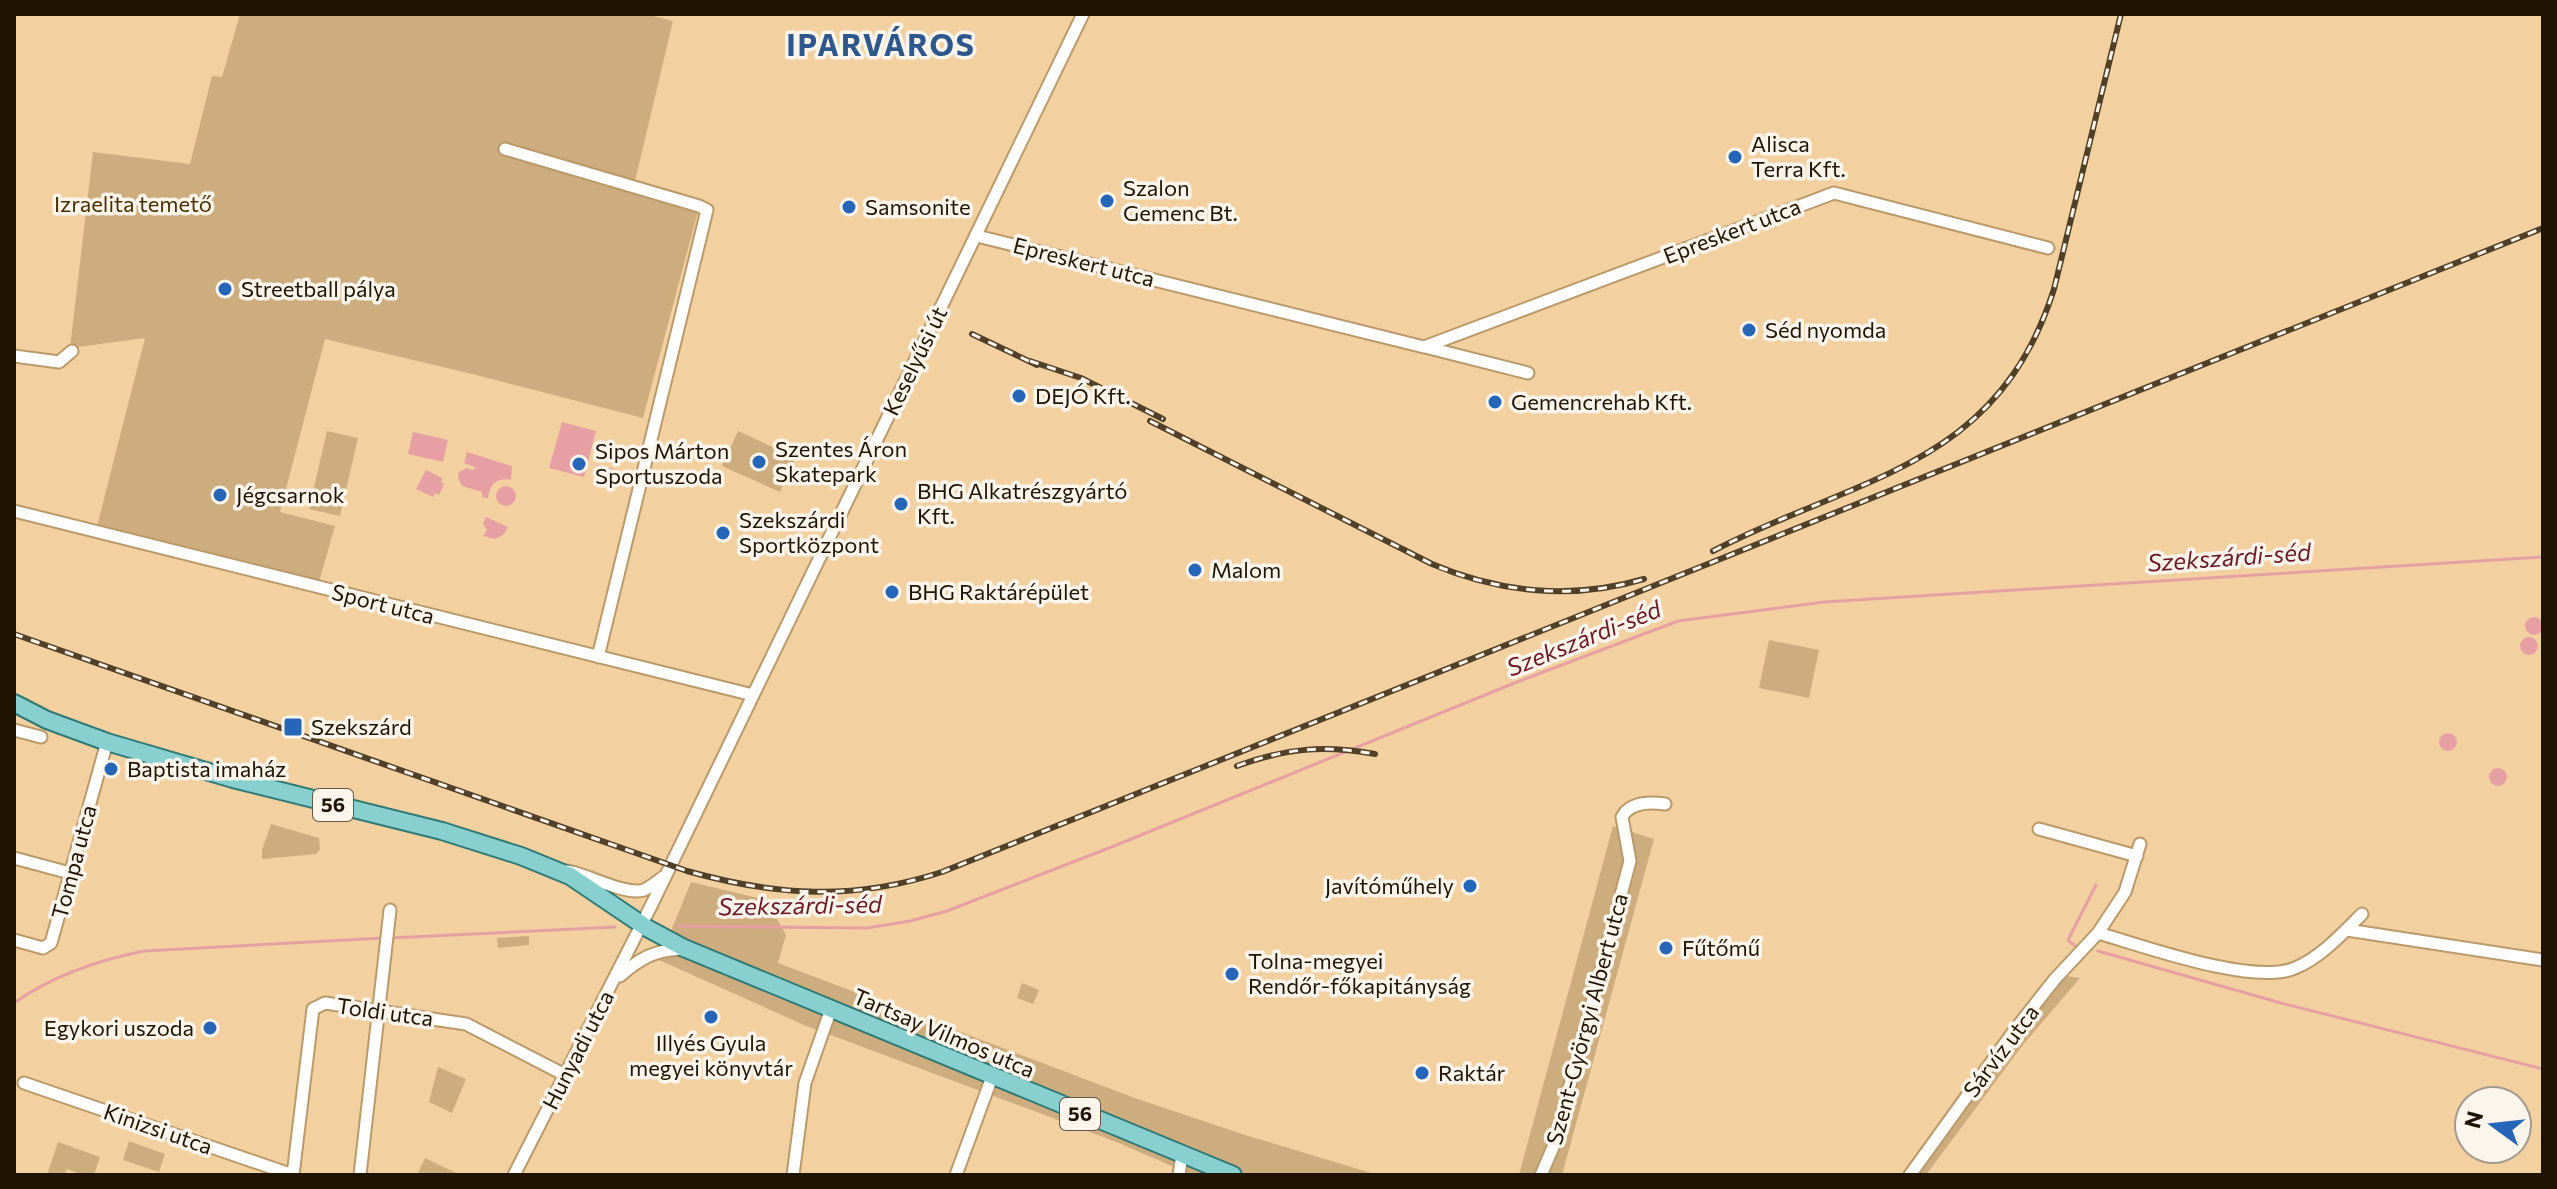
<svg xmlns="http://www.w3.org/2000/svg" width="2557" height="1189" font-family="Commissioner,sans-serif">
<rect width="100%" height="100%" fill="#f2d0a0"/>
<path fill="#cdac7d" d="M240,14H646L673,21L635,181L701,200L643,418L476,375L325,339L280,512L335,526L319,582L97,526L145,338L70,348L93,152L190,164L212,76L222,77Z
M327,431L358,438L340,516L309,509Z
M738,431L796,458L780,492L722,466Z
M1769,640L1819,650L1809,698L1759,688Z
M271,824L319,838L320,849L316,854L262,859V850Z
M1613,826L1654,839L1562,1175H1519Z
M691,882L766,900L786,935L778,963L1135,1098L1245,1135L1378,1175H1193L1114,1141L804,1025L659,960Z
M529,936V945L498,948L497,938Z
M2052,974L2080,978L2022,1046L1926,1175H1901L1980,1065Z
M1022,983L1039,990L1033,1004L1017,998Z
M438,1067L466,1079L452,1113L429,1102Z
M129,1141L165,1154L159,1172L123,1160Z
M58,1142L100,1157L94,1175H83L67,1169L64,1175H47Z
M425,1158L460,1175H417Z"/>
<path fill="#e6a0a3" d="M562,422L596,431L584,477L549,468Z
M413,432L448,440L443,462L408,454Z
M467,452L512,466L511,480C497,477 490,484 488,498L482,497V492L462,486L458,478L459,472L467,468L474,470L475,467L464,463Z
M597,465L619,470L617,481L594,476Z
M426,470L442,478L441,482L444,484L439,495L435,493L433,497L416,489Z
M496 496a10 10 0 1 1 20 0a10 10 0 1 1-20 0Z
M486,517L508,527L503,535L495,539L483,536L487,530L483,523Z
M2525 626a9 9 0 1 1 18 0a9 9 0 1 1-18 0Z
M2520 646a9 9 0 1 1 18 0a9 9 0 1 1-18 0Z
M2439 742a9 9 0 1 1 18 0a9 9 0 1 1-18 0Z
M2489 777a9 9 0 1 1 18 0a9 9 0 1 1-18 0Z"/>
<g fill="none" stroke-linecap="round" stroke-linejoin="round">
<path stroke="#e6a0a3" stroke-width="3" d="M679,926L867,928L910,921L947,911L1114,846L1517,682L1678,621L1824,602L2543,557
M390,938L615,927
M2075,946L2068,940L2096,885
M2098,951L2281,1003L2543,1069
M14,1003C52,976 99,960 144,951L383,938"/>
<defs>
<path id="street" d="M505,149L699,206L707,210L598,657
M977,236L1424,347L1834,193L2048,248
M1425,347L1528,373
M14,356L59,362L72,351
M14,511L753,695
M14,730L41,737
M2039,829L2137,856
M14,858L70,873
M567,871C587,874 626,896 644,890C651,887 659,880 666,875
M2347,930L2543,960
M2098,933C2144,946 2253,986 2295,968C2320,958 2342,934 2362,914
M14,940L43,948L51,943L107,742
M620,976C640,958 655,950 682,949
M24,1083L293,1175
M293,1175L313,1009L325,1003L466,1024L565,1075
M360,1175L390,910
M514,1175L652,904L1083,14
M793,1175L805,1083L831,1009
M956,1175L992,1077
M1179,1175L1182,1154
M1541,1175L1554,1145L1630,861L1622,817C1630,802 1650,802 1665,804
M1910,1175L2014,1031L2055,979L2098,933L2125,892L2140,844"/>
<path id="primary" d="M14,703L47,720L107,742L233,779L442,831L521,856L570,876L647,928L684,948L1233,1175"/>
</defs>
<use href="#street" stroke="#ba9a6b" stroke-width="15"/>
<use href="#primary" stroke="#307974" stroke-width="20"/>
<use href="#street" stroke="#fff" stroke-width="11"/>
<use href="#primary" stroke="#88d0d0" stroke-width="16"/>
<defs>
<path id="rail" d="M972,334L1037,365
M1030,361L1081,378L1163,419
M1150,421L1432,564C1500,593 1573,600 1644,579
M1713,551C1857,476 1997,469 2054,289L2121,14
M14,634L687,871C776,896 853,901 942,872L2543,228
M1237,766C1286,748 1324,745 1375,754"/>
</defs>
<use href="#rail" stroke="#514028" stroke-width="6"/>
<use href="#rail" stroke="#fcf5ec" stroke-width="3" stroke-dasharray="9" stroke-linecap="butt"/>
</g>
<g fill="#2666b8" stroke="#fcf5ec" stroke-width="3">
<circle cx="1735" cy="157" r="8"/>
<circle cx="1107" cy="201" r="8"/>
<circle cx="849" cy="207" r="8"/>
<circle cx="225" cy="289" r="8"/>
<circle cx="1749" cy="330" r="8"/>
<circle cx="1019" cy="396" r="8"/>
<circle cx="1495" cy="402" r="8"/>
<circle cx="759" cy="462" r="8"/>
<circle cx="579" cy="464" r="8"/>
<circle cx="220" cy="495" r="8"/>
<circle cx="901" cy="504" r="8"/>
<circle cx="723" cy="533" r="8"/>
<circle cx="1195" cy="570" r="8"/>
<circle cx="892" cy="592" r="8"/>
<rect x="283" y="717" width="20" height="20" rx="4"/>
<circle cx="111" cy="769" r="8"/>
<circle cx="1470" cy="886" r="8"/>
<circle cx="1666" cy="948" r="8"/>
<circle cx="1232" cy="974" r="8"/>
<circle cx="711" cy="1017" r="8"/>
<circle cx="210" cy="1028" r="8"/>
<circle cx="1422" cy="1073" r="8"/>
</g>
<g text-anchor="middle" stroke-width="7" stroke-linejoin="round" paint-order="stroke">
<g fill="#fcf5ec" stroke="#615748" stroke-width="2">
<rect x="313" y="789" width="40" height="32" rx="6"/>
<rect x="1060" y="1098" width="40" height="32" rx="6"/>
</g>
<g font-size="20" font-weight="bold" fill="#1f1302">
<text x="333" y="812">56</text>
<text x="1080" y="1121">56</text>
</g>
<g font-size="22" fill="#1f1302" stroke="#fcf5ec" text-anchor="start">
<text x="1751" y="152">Alisca<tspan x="1751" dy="25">Terra Kft.</tspan></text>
<text x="1123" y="196">Szalon<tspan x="1123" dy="25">Gemenc Bt.</tspan></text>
<text x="865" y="215">Samsonite</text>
<text x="241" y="297">Streetball pálya</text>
<text x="1765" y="338">Séd nyomda</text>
<text x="1035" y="404">DEJÓ Kft.</text>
<text x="1511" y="410">Gemencrehab Kft.</text>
<text x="775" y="457">Szentes Áron<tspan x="775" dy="25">Skatepark</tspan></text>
<text x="595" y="459">Sipos Márton<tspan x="595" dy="25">Sportuszoda</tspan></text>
<text x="917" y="499">BHG Alkatrészgyártó<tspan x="917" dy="25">Kft.</tspan></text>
<text x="236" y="503">Jégcsarnok</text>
<text x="739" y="528">Szekszárdi<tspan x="739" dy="25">Sportközpont</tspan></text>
<text x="1211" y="578">Malom</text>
<text x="908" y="600">BHG Raktárépület</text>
<text x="311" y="735">Szekszárd</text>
<text x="127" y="777">Baptista imaház</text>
<text x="1454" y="894" text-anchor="end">Javítóműhely</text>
<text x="1682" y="956">Fűtőmű</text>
<text x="1248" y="969">Tolna-megyei<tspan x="1248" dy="25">Rendőr-főkapitányság</tspan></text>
<text x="194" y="1036" text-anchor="end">Egykori uszoda</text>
<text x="711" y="1051" text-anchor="middle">Illyés Gyula<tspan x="711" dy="25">megyei könyvtár</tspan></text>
<text x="1438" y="1081">Raktár</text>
</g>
<g font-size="22" fill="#493001" stroke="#fcf5ec">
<text x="133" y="212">Izraelita temető</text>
</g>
<g font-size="22" fill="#1f1302" stroke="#fcf5ec">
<text transform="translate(1732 231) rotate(-21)" y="8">Epreskert utca</text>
<text transform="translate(1084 262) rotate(14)" y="8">Epreskert utca</text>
<text transform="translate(915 361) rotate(-64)" y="8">Keselyűsi út</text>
<text transform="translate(383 604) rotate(14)" y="8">Sport utca</text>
<text transform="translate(74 862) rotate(-75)" y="8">Tompa utca</text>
<text transform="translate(385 1012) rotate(8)" y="8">Toldi utca</text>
<text transform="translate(1587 1019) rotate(-75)" y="8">Szent-Györgyi Albert utca</text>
<text transform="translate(944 1033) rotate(23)" y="8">Tartsay Vilmos utca</text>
<text transform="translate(578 1050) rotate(-63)" y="8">Hunyadi utca</text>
<text transform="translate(2001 1051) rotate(-53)" y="8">Sárvíz utca</text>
<text transform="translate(158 1129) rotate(19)" y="8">Kinizsi utca</text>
</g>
<g font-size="24" font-style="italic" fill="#6b1927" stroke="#fcf5ec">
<text transform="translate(2229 558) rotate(-4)" y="8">Szekszárdi-séd</text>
<text transform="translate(1584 639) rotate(-22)" y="8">Szekszárdi-séd</text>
<text transform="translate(800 906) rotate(-1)" y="8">Szekszárdi-séd</text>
</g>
<g font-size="30" font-weight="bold" letter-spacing="2" fill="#2e578d" stroke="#fcf5ec">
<text x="881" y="56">IPARVÁROS</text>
</g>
</g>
<rect width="2557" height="1189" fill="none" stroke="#1f1302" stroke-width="32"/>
<g transform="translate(2493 1125) rotate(285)"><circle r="38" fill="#fcf5ec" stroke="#a49b8e" stroke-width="2"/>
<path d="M0-6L14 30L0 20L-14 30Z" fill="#2666b8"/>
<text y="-12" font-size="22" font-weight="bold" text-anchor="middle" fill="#1f1302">N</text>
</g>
</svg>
